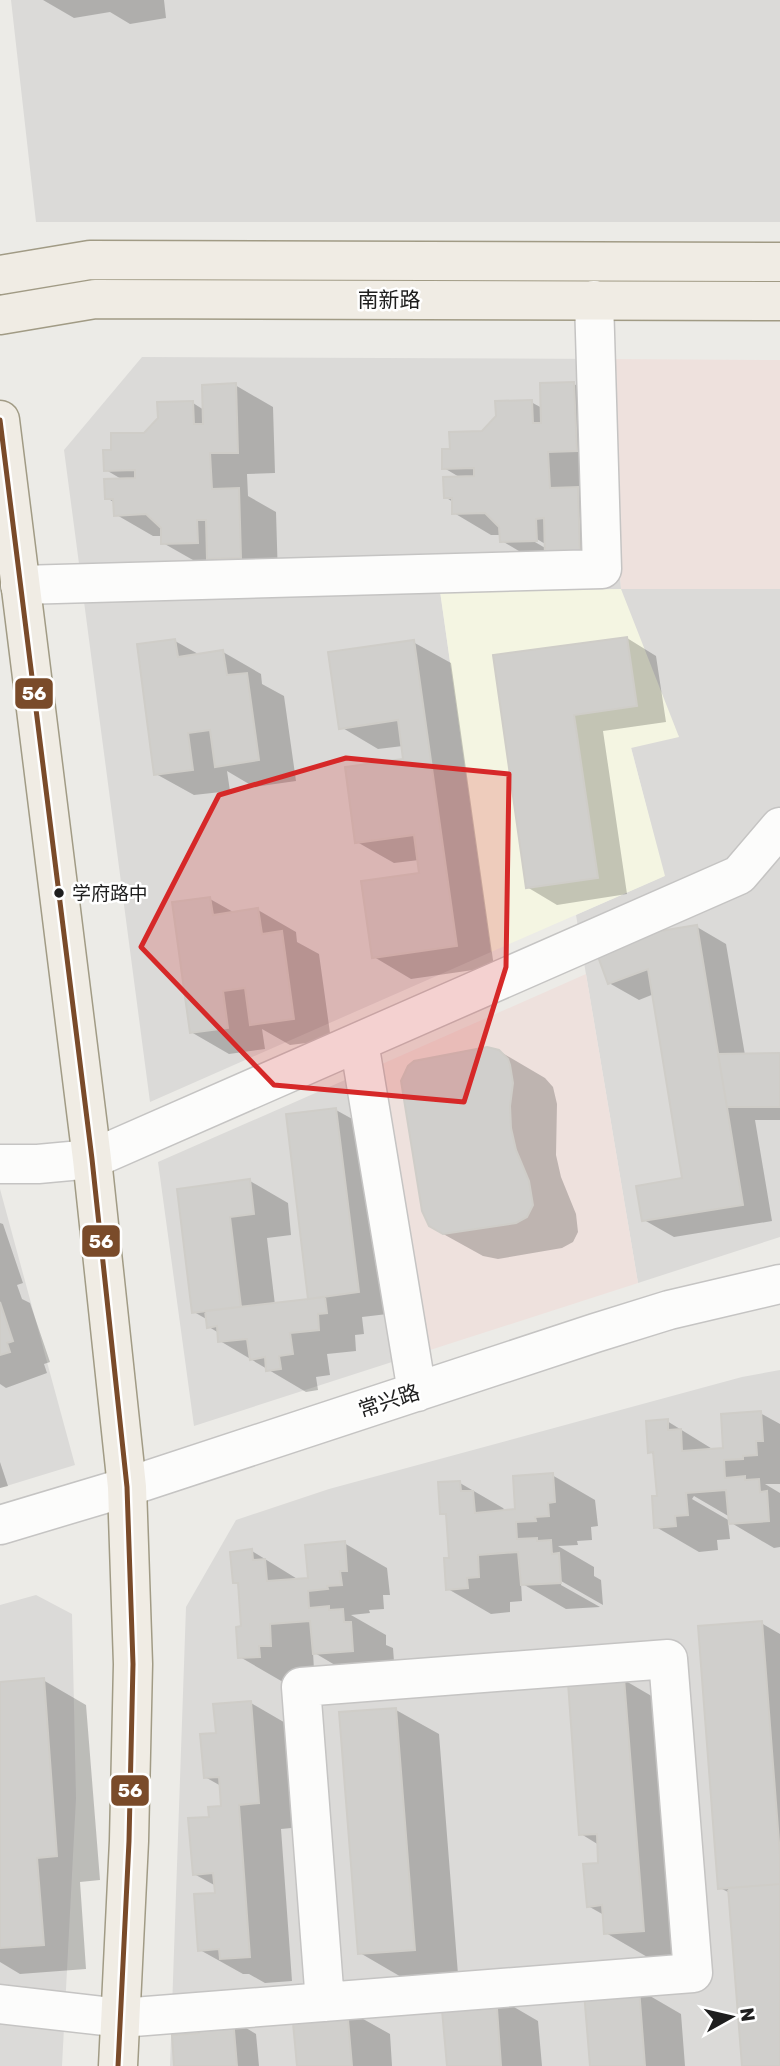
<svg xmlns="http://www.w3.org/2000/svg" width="780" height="2066" font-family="Rubik,'Noto Sans SC',sans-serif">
<rect width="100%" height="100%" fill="#ecebe7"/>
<path fill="#dbdad8" d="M11,0H780V222H36Z
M142,357L605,359L621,589H780V1237L638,1283L576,915L664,876L631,747L679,736L440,591L491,952L150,1102L64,450Z
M345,1080L392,1362L194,1426L158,1162Z
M0,1189L75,1465L0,1488Z
M780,1370V2066H170L186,1607L236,1520L329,1489L742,1377Z
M36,1595L72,1614L76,1798L62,2066H0V1605Z"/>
<path fill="#eee1dd" d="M605,359L780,360V589H621Z
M586,974L638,1283L430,1350L382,1064Z"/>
<path fill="#f4f5e2" d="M621,589L679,737L631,748L665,876L491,952L440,591Z"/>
<path fill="#0003" fill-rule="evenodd" d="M43,0H164L166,18L130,24L110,12L74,18Z
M574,384L612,406L617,577L539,563L502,541L501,535H491L454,513L453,502L445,497L461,478L444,468L452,450L531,402L542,408ZM530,535L547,545V549L528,538Z
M235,385L273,407L275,473L247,474L248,496L276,512L278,578L200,564L163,543V536H153L115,514V503L107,498L123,480L106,470L113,451L193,403L204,410Z
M627,638L656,656L666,722L603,731L627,894L557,905L527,887L495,657Z
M175,641L200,655L223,652L261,674L262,684L284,696L296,781L254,787L227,771L230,791L194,795L156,774Z
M413,642L451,663L494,967L411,979L374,957L421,875L419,860L394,863L357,842L405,760L403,746L378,749L341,727Z
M210,899L235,913L258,910L296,932L297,942L319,954L331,1040L290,1045L262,1029L265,1049L229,1054L191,1032Z
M697,927L726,944L745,1055H780V1120H755L772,1221L674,1237L644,1220L684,1180L654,994L639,1000L609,983Z
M499,1051L545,1078L553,1087L557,1104L556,1155L561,1177L576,1214L578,1232L573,1242L562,1248L498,1259L483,1256L436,1230Z
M336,1110L374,1131L396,1313L362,1317L364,1334L355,1335L356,1351L327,1354L330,1375L316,1377L318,1390L306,1392L220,1341L219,1333L209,1327L208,1320L194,1312L179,1190L250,1181L288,1203L291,1235L267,1238L275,1305L310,1300L288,1115Z
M0,1223L3,1224L23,1283L17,1285L22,1299L30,1303L50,1362L44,1364L47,1373L6,1388L0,1384Z
M760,1413L780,1424V1484H765L780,1493V1547L774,1548L728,1521L730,1539L717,1540L718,1550L699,1552L656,1527L659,1498L655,1455L650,1452L667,1421L714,1450H725ZM694,1496L730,1517V1521L692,1499Z
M0,1462L8,1486L0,1488Z
M552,1475L595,1500L598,1526L591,1527L592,1540L577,1541L578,1545L558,1546L594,1567V1576L601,1580L603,1605L561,1581V1585L600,1607L566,1609L521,1583L522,1601L510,1602V1612L491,1614L448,1589L451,1559L448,1517L442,1513L460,1483L503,1508L506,1512L517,1511Z
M344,1543L387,1568L390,1595H383L384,1609L369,1610L370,1613L351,1615L386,1635V1645L393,1648L395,1675L357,1678L313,1652L314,1670L283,1682L240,1657L243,1628L240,1585L234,1582L252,1551L299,1580H309Z
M761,1623L780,1634V2066H744L730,1893L720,1888Z
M43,1680L86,1705L100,1880L80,1882L86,1969L20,1974L0,1962V1683Z
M624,1680L667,1705L686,1955L649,1958L606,1933L604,1915L588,1906L600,1865L599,1845L581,1834Z
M251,1703L294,1728L302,1827L281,1829L292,1981L265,1983L249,1974H243L200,1950L217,1894L216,1886L194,1874L211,1818L223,1808L221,1786L205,1777L218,1734Z
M396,1710L439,1734L458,1974L403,1978L360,1953Z
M638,1989L681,2014L685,2066H591Z
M495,1996L538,2021L542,2066H448Z
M347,2010L390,2034L392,2066H298Z
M233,2020L256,2034L259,2066H176L201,2035Z"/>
<path fill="#d0cfcc" stroke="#cfcdc8" stroke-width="2" d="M574,382L577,451L548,452L550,488L578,487L580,556L545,558L544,518L536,519L537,541L500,542L499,527L485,513L452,514V498H444L443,477L474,476V468L442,469V449H450L449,432L482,431L496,416L495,401L532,400L533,423H541L540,383Z
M236,383L238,453H210L212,489L239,488L241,558L207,559L206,520H197L198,543L161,544V528L146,514L114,516L113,499H105L104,479L135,478V470L104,471L103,450H111V433H144L158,418L157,402L193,401L194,424H203L202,385Z
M627,637L637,706L574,715L598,878L526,888L493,655Z
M175,639L178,657L223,650L227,675L247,673L259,760L215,767L210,730L188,733L193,770L154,775L137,644Z
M414,640L457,946L372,958L361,881L419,873L414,835L355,843L345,767L403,759L398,720L339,729L328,652Z
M210,897L213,915L258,908L262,934L282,931L294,1019L250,1025L245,988L223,991L228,1028L190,1033L172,902Z
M697,925L743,1205L642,1221L636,1186L682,1178L648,969L608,984L596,951L642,934Z
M487,1047L499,1050L508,1059L510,1065L513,1083L510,1106L511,1128L516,1150L529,1181L533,1205L527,1217L516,1223L443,1234L429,1226L422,1211L401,1081L408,1066L414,1061Z
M780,1053V1107H727L718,1054Z
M336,1108L359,1292L308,1299L286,1114Z
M250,1179L254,1214L230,1217L241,1307L192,1313L177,1189Z
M325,1297L327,1313L318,1314L319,1330L290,1333L293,1354L279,1356L281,1369L266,1371L265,1357L250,1360L247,1339L218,1342L217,1326L207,1328L205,1311Z
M0,1302L13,1341L7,1343L10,1352L0,1355Z
M761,1411L763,1441H756L757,1455L743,1456V1459L724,1460L725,1478L745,1476V1480L759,1479L760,1492L767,1491L769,1521L729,1524L726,1490L686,1493L688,1515L675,1516L676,1526L654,1528L652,1496H657L653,1452L648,1453L646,1421L668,1419V1430L681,1429L682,1451L723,1448L721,1414Z
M553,1473L555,1502L548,1503L549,1516L535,1517L536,1521L516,1522L517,1539L537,1538V1541L551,1540L552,1554L559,1553L561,1583L521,1585L518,1552L478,1555L479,1577L467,1578L468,1588L446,1590L444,1558H449L446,1514H440L438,1482L460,1481L461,1491H473L475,1513L515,1509L513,1476Z
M345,1541L347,1571H340L342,1585L327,1586L328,1589L308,1591L309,1608L329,1606V1610L343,1609L344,1622H351L353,1651L313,1654L310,1621L270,1624L271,1646H259L260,1657L238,1658L236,1627L241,1626L238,1583H233L230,1552L252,1549L253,1560L265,1559L267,1581L308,1578L305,1545Z
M762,1621L780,1855V1884L718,1889L698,1626Z
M44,1678L57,1856L37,1858L44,1945L0,1948V1682Z
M624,1678L644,1931L604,1934L602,1905L587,1907L583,1864L598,1863L597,1834L579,1835L568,1683Z
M251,1701L259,1803L239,1805L250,1957L220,1959L219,1949L198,1951L194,1894L215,1893L213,1873L193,1875L188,1818L209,1817L208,1807L221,1806L219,1777L204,1778L200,1734L216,1733L213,1704Z
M396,1708L415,1950L358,1954L339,1712Z
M780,1884V2066H742L728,1888Z
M639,1988L645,2066H590L584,1992Z
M496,1994L501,2066H447L441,1999Z
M347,2008L352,2066H297L292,2012Z
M233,2018L237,2066H174L172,2035L199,2033V2021Z"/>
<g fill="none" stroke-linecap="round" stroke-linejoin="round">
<defs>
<path id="minor" d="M20,585L602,569L594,300
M359,1042L417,1392
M0,1164H38L92,1159L739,875L780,827
M0,1525L127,1487L595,1333L669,1310L780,1284
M0,2004L121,2018L693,1973L668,1659L301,1687L325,2002"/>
<path id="major" d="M0,275L90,260L780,262
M0,315L95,299L780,301
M0,420L92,1159L127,1487L133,1664L129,1841L118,2066"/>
</defs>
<use href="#minor" stroke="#c5c4c3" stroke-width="41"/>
<use href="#major" stroke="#a19b85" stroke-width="41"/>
<use href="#minor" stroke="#fcfcfb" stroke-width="38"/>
<use href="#major" stroke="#f0ece4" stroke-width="38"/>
<defs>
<path id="bus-1" d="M0,420L92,1159L127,1487L133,1664L129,1841L118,2066"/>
</defs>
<use href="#bus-1" stroke="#fff" stroke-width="10"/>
<use href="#bus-1" stroke="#7a4b2a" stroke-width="5"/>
</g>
<path fill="#d62828" fill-opacity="0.2" stroke="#d62828" stroke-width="5" stroke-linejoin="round" d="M346,758L509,774L506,967L464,1102L274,1085L141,947L219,795Z"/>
<circle fill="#1e1e1e" stroke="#fff" stroke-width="2.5" cx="59" cy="893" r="6"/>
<g text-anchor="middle" stroke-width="5" stroke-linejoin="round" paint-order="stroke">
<g font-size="19" fill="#1e1e1e" stroke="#fff" text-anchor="start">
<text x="72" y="900">学府路中</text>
</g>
<g font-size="21" fill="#1e1e1e" stroke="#fff">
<text x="389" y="307">南新路</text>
<text transform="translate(389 1401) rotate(-18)" y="7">常兴路</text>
</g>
</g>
<g stroke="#fff" stroke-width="2.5">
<rect x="14" y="677" width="40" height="33" rx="7" fill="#7a4b2a"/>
<rect x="81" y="1224" width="40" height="34" rx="7" fill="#7a4b2a"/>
<rect x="110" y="1774" width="40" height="33" rx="7" fill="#7a4b2a"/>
</g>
<g font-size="19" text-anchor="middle" font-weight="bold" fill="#fff">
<text x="34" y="700">56</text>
<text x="101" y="1248">56</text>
<text x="130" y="1797">56</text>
</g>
<g transform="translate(731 2017) rotate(82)" stroke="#ffffff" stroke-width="5" paint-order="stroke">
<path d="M0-5L12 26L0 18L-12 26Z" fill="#1e1e1e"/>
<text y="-10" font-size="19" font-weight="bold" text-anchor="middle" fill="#1e1e1e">N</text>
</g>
</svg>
